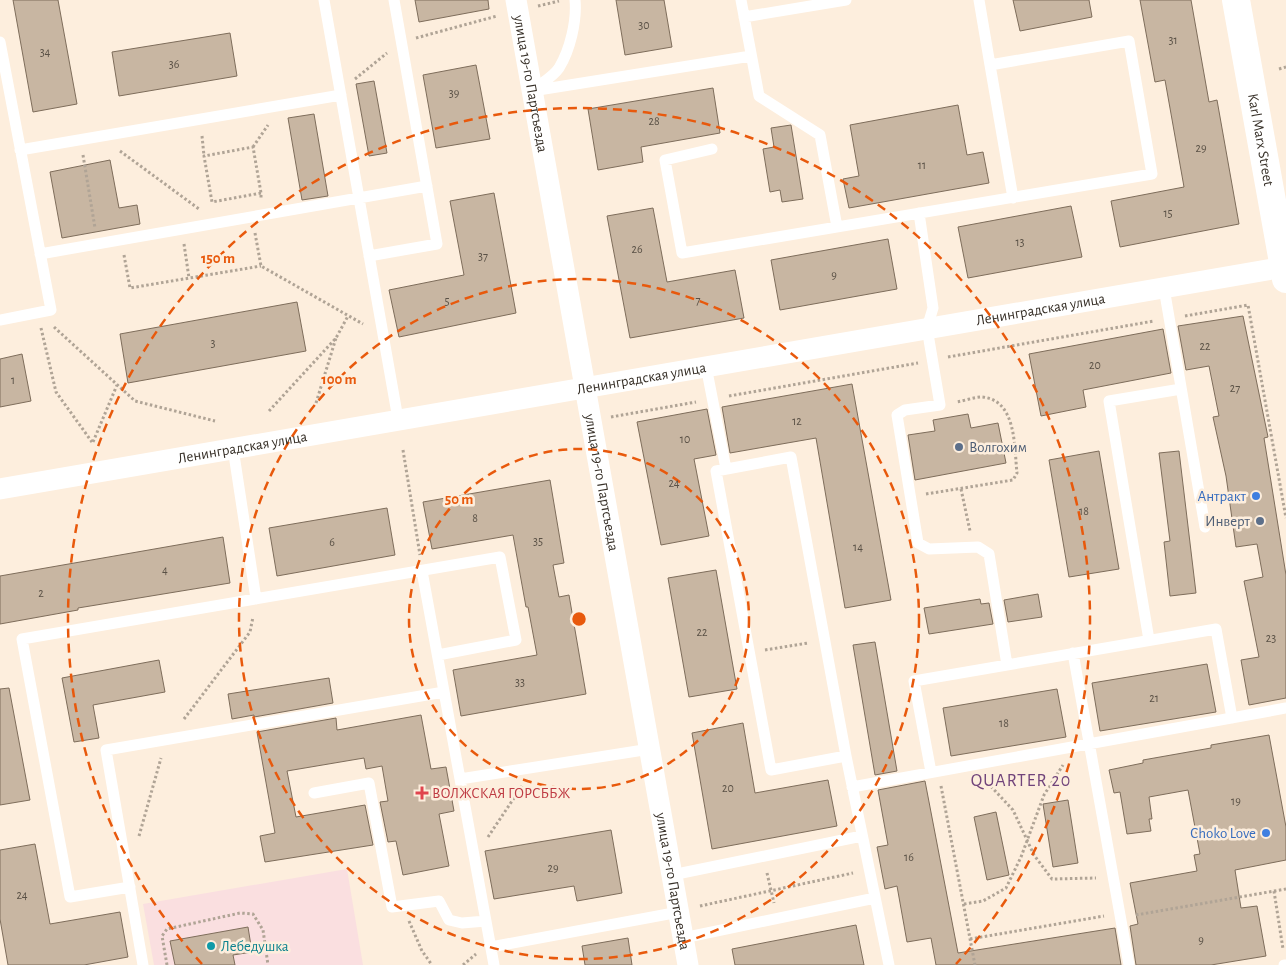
<svg xmlns="http://www.w3.org/2000/svg" width="1286" height="965" font-family="'Alegreya Sans',sans-serif">
<rect width="100%" height="100%" fill="#fdeedd"/>
<path fill="#fadfe0" d="M347,869L363,965H154L143,904Z"/>
<path fill="#c8b6a2" stroke="#7e6d5b" d="M13,0H58L77,104L33,112Z
M415,0H488L489,9L419,22Z
M616,0H664L672,47L625,55Z
M1013,0H1089L1092,17L1020,31Z
M1140,0H1191L1209,102L1217,100L1239,224L1120,247L1111,201L1184,187L1165,80L1155,82Z
M230,33L237,76L119,96L112,52Z
M476,65L490,139L436,148L423,75Z
M374,81L387,153L369,156L356,84Z
M713,88L720,133L641,147L643,162L598,170L588,109Z
M958,105L967,155L983,152L989,183L849,208L843,179L859,176L850,125Z
M314,114L328,196L302,200L288,118Z
M791,125L803,199L782,202L780,190L770,192L763,149L774,147L771,128Z
M110,160L119,208L137,205L140,224L62,238L50,172Z
M494,193L516,313L399,337L389,290L464,275L450,201Z
M1071,206L1082,257L968,278L958,227Z
M653,208L667,282L735,270L744,318L630,338L607,216Z
M888,239L897,289L780,310L771,260Z
M297,302L306,351L128,383L120,334Z
M1243,316L1268,437L1264,438L1286,575V698L1249,705L1241,660L1259,657L1244,581L1263,577L1257,544L1236,547L1226,476L1213,417L1219,416L1209,366L1186,370L1178,326Z
M1163,329L1171,373L1083,390L1086,407L1041,416L1029,354Z
M22,354L31,401L0,407V359Z
M852,384L891,600L845,608L816,438L730,453L722,407Z
M707,409L716,455L694,459L709,536L661,545L637,422Z
M968,414L971,428L998,423L1006,463L915,480L908,435L935,431L933,420Z
M1099,451L1119,569L1069,577L1049,460Z
M1179,451L1196,593L1170,596L1164,542L1170,541L1159,453Z
M550,480L564,563L553,565L559,597L569,595L586,694L461,716L453,670L537,655L528,607H526L513,535L432,549L423,502Z
M387,508L395,555L277,576L269,528Z
M223,537L230,583L78,608V610L0,624V576Z
M716,570L737,689L689,697L668,578Z
M1038,594L1042,617L1008,622L1004,600Z
M980,599L981,604L989,603L993,624L929,634L924,608Z
M875,642L897,771L875,775L853,645Z
M159,660L165,692L93,705L99,738L74,742L62,678Z
M1207,664L1216,712L1100,731L1092,683Z
M329,678L333,703L254,717V715L232,719L228,694Z
M9,688L30,800L0,805V689Z
M1057,689L1066,737L951,756L943,708Z
M421,715L431,769L446,767L454,811L439,814L449,866L403,875L396,841L388,842L380,802L388,801L382,766L366,769L364,758L287,771L296,817L365,805L373,845L265,862L260,836L275,833L257,732L336,718L337,730Z
M743,723L755,793L828,780L837,826L712,849L692,733Z
M1269,735L1286,827V860L1235,870L1241,908L1257,906L1266,956L1211,965H1136L1130,926L1138,924L1130,883L1197,871L1194,855L1200,854L1188,790L1149,797L1152,819H1149L1151,831L1127,834L1120,792L1114,793L1109,770L1143,763V760L1211,748V745Z
M925,781L958,953L1115,928L1121,965H936L931,938L907,942L897,886L885,889L877,847L888,845L878,790Z
M1068,800L1078,863L1053,867L1043,804Z
M996,812L1009,875L987,880L974,817Z
M611,830L622,893L577,901L574,886L494,899L485,851Z
M35,844L50,924L120,912L128,957L84,965H8L0,919V850Z
M856,925L864,965H735L732,949Z
M248,927L252,952L233,955L235,965H175L170,941Z
M628,938L632,965H585L582,946Z"/>
<g fill="none" stroke-linecap="round" stroke-linejoin="round">
<path stroke="#b0a496" stroke-width="3" stroke-dasharray="2.5 2.5" stroke-linecap="butt" d="M538,6L559,1
M416,38L497,16
M1279,69L1286,67
M355,79L387,53
M202,136L204,156
M253,147L268,125
M120,151L199,209
M83,155L95,228
M261,193L212,202L204,156L253,147L261,193V198
M255,233L261,266L363,324
M184,244L189,278
M124,255L130,288L261,266
M1185,316L1248,305L1286,518
M54,327L135,401L215,421
M41,328L56,392L92,442
M948,357L1154,321
M729,396L918,363
M316,403L336,338
M269,411L336,338L348,316
M611,417L696,402
M93,442L117,385
M403,450L420,555
M961,489L970,531
M926,494L1013,480L1017,473C1014,447 1017,400 982,397C974,397 964,401 956,402
M765,650L808,643
M184,719L250,632L253,617
M984,779L1013,810L1034,855L1052,879L1096,878
M941,786L975,965
M139,836L161,758
M488,837L522,786
M767,873L774,903
M1274,891L1283,949
M964,904L983,901L1006,888L1021,857L1044,795L1063,765
M700,906L853,873
M1136,915L1286,889
M409,921L422,951L432,965
M970,939L1104,916
M167,965L162,936L167,929L240,913L253,914L263,930L268,965
M463,965L476,954"/>
<path stroke="#fff" stroke-width="11" d="M324,0L398,419
M741,0L759,96L820,135L837,227
M979,0L990,65
M744,17L846,0
M0,42L51,310L0,320
M532,91L751,56
M532,91C540,84 553,77 559,68C570,50 577,21 575,0
M712,149L665,160L682,253L1152,174L1129,41L990,65L1013,198
M20,150L341,95
M919,213L933,308L927,328L940,405L905,410L897,415L918,543L929,549L978,547L989,554L1007,665
M40,254L427,186
M369,256L437,244L394,0
M1164,288L1205,527
M706,366L726,469
M233,448L256,599
M422,571L494,965
M1149,640L1109,401L1181,389
M1073,653L1129,965
M846,756L771,770L716,471L791,457L846,756L889,965
M931,772L914,681L1216,629L1232,718
M460,779L650,749
M852,787L1286,708
M314,793L369,783L392,907L439,901L449,920L462,923L486,921
M672,875L862,836
M130,887L70,897L22,639L500,557L516,640L438,655
M683,938L875,898
M491,947L679,912
M143,965L106,750L444,692
M1284,965H1286"/>
<g stroke="#fff" stroke-width="21">
<path id="s1" d="M516,0L688,965"/>
<path id="s2" d="M0,489L1284,267"/>
</g>
<path stroke="#fff" stroke-width="28" id="s3" d="M1236,0L1286,279"/>
</g>
<g fill="none" stroke="#e8590c" stroke-width="2.5" stroke-dasharray="9 6">
<circle cx="579" cy="619" r="170"/>
<circle cx="579" cy="619" r="340"/>
<path d="M202 964A511 511 0 1 1 956 964"/>
</g>
<g fill="#5c6f8a" stroke="#fdeedd" stroke-width="2">
<circle cx="959" cy="447" r="5"/>
<circle cx="1260" cy="521" r="5"/>
</g>
<g fill="#3f7fe0" stroke="#fdeedd" stroke-width="2">
<circle cx="1256" cy="496" r="5"/>
<circle cx="1266" cy="833" r="5"/>
</g>
<path fill="#e0444e" stroke="#fdeedd" stroke-width="2" d="M419.5 785.5h5v5h5v5h-5v5h-5v-5h-5v-5h5z"/>
<circle fill="#0f9aa8" stroke="#fdeedd" stroke-width="2" cx="211" cy="946" r="5"/>
<g text-anchor="middle" stroke-width="5" stroke-linejoin="round" paint-order="stroke">
<g font-size="12" fill="#5a5146">
<text x="644" y="29">30</text>
<text x="1173" y="44">31</text>
<text x="45" y="56">34</text>
<text x="174" y="68">36</text>
<text x="454" y="97">39</text>
<text x="654" y="125">28</text>
<text x="1201" y="152">29</text>
<text x="922" y="169">11</text>
<text x="1168" y="217">15</text>
<text x="1020" y="246">13</text>
<text x="637" y="253">26</text>
<text x="483" y="260">37</text>
<text x="834" y="279">9</text>
<text x="698" y="304">7</text>
<text x="447" y="305">5</text>
<text x="213" y="347">3</text>
<text x="1205" y="350">22</text>
<text x="1095" y="369">20</text>
<text x="13" y="384">1</text>
<text x="1235" y="392">27</text>
<text x="797" y="425">12</text>
<text x="685" y="443">10</text>
<text x="674" y="487">24</text>
<text x="1084" y="515">18</text>
<text x="475" y="522">8</text>
<text x="538" y="545">35</text>
<text x="332" y="546">6</text>
<text x="858" y="551">14</text>
<text x="165" y="574">4</text>
<text x="41" y="597">2</text>
<text x="702" y="636">22</text>
<text x="1271" y="642">23</text>
<text x="520" y="686">33</text>
<text x="1154" y="702">21</text>
<text x="1004" y="727">18</text>
<text x="728" y="792">20</text>
<text x="1236" y="805">19</text>
<text x="909" y="861">16</text>
<text x="553" y="872">29</text>
<text x="22" y="899">24</text>
<text x="1201" y="944">9</text>
</g>
<g font-size="15" fill="#362f27" stroke="#fdeedd">
<text dy="5" stroke="none"><textPath href="#s1" startOffset="85">улица 19-го Партсъезда</textPath></text>
<text dy="5" stroke="none"><textPath href="#s3" startOffset="142">Karl Marx Street</textPath></text>
<text dy="5" stroke="none"><textPath href="#s2" startOffset="1056">Ленинградская улица</textPath></text>
<text dy="5" stroke="none"><textPath href="#s2" startOffset="651">Ленинградская улица</textPath></text>
<text dy="5" stroke="none"><textPath href="#s2" startOffset="246">Ленинградская улица</textPath></text>
<text dy="5" stroke="none"><textPath href="#s1" startOffset="490">улица 19-го Партсъезда</textPath></text>
<text dy="5" stroke="none"><textPath href="#s1" startOffset="895">улица 19-го Партсъезда</textPath></text>
</g>
<g font-size="15" fill="#4e5e75" stroke="#fdeedd" text-anchor="start">
<text x="969" y="452">Волгохим</text>
<text x="1250" y="526" text-anchor="end">Инверт</text>
</g>
<g font-size="15" fill="#366cbe" stroke="#fdeedd" text-anchor="end">
<text x="1246" y="501">Антракт</text>
<text x="1256" y="838">Choko Love</text>
</g>
<g font-size="15" fill="#be3a42" stroke="#fdeedd" text-anchor="start">
<text x="432" y="798">ВОЛЖСКАЯ ГОРСББЖ</text>
</g>
<g font-size="15" fill="#0d838f" stroke="#fdeedd" text-anchor="start">
<text x="221" y="951">Лебедушка</text>
</g>
<g font-size="18" letter-spacing="1" fill="#70437a" stroke="#fdeedd">
<text x="1021" y="786">QUARTER 20</text>
</g>
</g>
<circle cx="579" cy="619" r="8" fill="#e8590c" stroke="#fdeedd" stroke-width="2.5"/>
<g font-size="15" text-anchor="middle" font-weight="bold" fill="#e8590c" stroke="#fdeedd" stroke-width="5" stroke-linejoin="round" paint-order="stroke">
<text x="218" y="263">150 m</text>
<text x="339" y="384">100 m</text>
<text x="459" y="504">50 m</text>
</g>
</svg>
